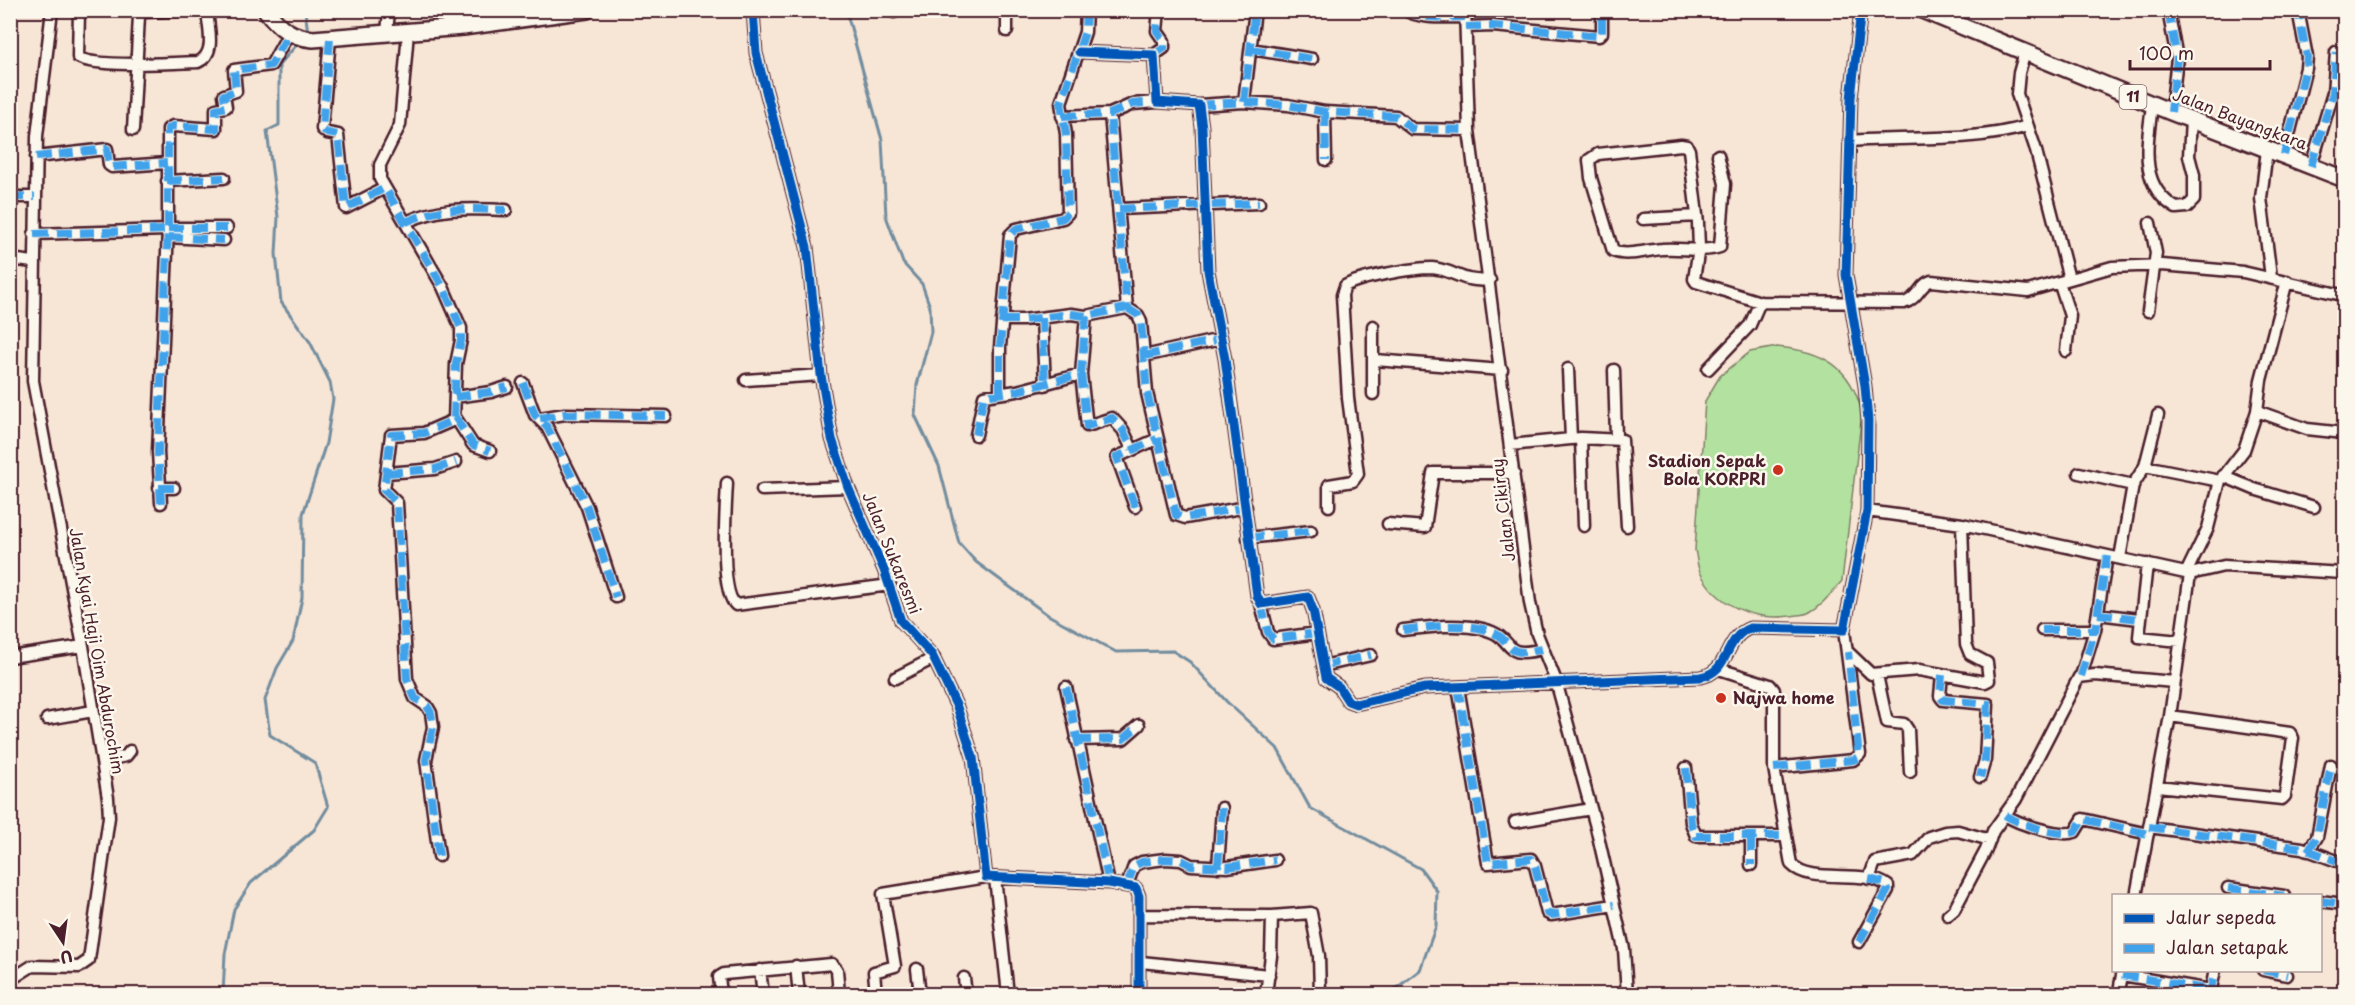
<svg xmlns="http://www.w3.org/2000/svg" width="2355" height="1005" font-family="'Playpen Sans',sans-serif">
<rect width="100%" height="100%" fill="#f7e5d5"/>
<filter id="ink" filterUnits="userSpaceOnUse"><feTurbulence type="fractalNoise" baseFrequency=".0167" numOctaves="2"/><feDisplacementMap in="SourceGraphic" scale="12" xChannelSelector="R" yChannelSelector="G"/><feConvolveMatrix kernelMatrix="1 2 1 2 8 2 1 2 1" color-interpolation-filters="sRGB"/></filter>
<g filter="url(#ink)">
<path fill="#b3e1a0" stroke="#7e8066" stroke-width="1.5" d="M1777,347C1823,351 1851,366 1862,413L1842,581C1832,592 1822,606 1808,613C1803,615 1796,615 1790,616C1754,621 1717,606 1700,572C1697,566 1697,557 1695,550L1705,401L1720,376L1750,352Z"/>
<g fill="none" stroke-linecap="round" stroke-linejoin="round">
<path stroke="#728d9f" stroke-width="3" d="M305,10L308,33
M846,10L882,140L886,216L903,263L922,284L930,307L931,332L917,385L915,415L939,466L959,543L976,562L1048,615L1116,652L1173,651L1190,662L1227,702L1277,748L1310,808L1421,869L1437,891L1436,926L1420,970L1389,994
M223,994L225,954L234,909L251,883L314,830L328,807L315,763L270,735L265,700L277,668L293,641L302,598L303,514L326,443L333,399L330,382L310,342L281,302L276,254L278,217L267,131L279,125V65L300,41"/>
<defs>
<path id="minor" d="M753,10L756,53L807,247L821,375L832,439L848,487L884,570L901,621L932,655L957,707L973,757L986,877L1109,883L1136,888L1139,896V994
M894,10V12
M1007,10V31
M1405,10C1421,20 1447,17 1466,17
M1465,10L1469,130L1530,603L1537,634L1556,681L1596,827L1624,949L1627,994
M2168,10L2177,58L2171,112
M79,11L78,57C93,68 175,63 198,62C217,54 208,28 207,10
M1466,27L1493,26L1599,36L1602,33V10
M408,32L400,125L380,165V179L443,287L461,328V340L456,364L454,420L424,433L391,435L384,490L397,503L407,679L415,698L427,706L431,713L433,727L426,760L439,856
M387,34L389,10
M330,39L322,129L327,133L338,135L346,208L385,188
M1251,49L1312,59
M1079,52L1154,55L1157,102L1199,105L1202,127L1208,271L1225,359L1257,596L1261,604L1308,597L1313,610L1326,678L1339,687L1348,701L1356,704L1425,688L1700,677C1731,672 1723,638 1750,628L1844,630L1867,511L1868,421L1865,386L1846,275L1851,98L1861,10
M2025,52L2019,73L2017,94L2035,147L2069,279
M1154,55L1164,48V41L1157,31L1159,10
M1244,102L1255,10
M1199,105L1244,102L1288,105L1325,112L1396,116L1412,129L1469,130
M2152,105C2148,142 2137,185 2176,208L2187,207L2194,200V175L2189,156L2191,120
M1325,112L1326,160
M1062,116L1110,114L1133,104L1157,102
M133,130L139,16L144,12L193,10
M1849,141C1909,136 1969,143 2028,126
M2267,150L2261,198L2271,277
M1718,155L1725,184L1720,247C1702,253 1680,247 1662,249C1647,250 1627,257 1613,251L1591,178L1589,160L1598,154L1681,145L1687,146L1689,150L1698,223L1699,248L1694,279L1696,282L1760,302L1904,303C1918,299 1920,284 1931,281L2028,291L2112,267L2162,265L2243,272L2342,295
M2284,155L2306,68L2307,57L2298,10
M36,157L107,149L109,165L112,167L167,163
M2311,166L2333,93L2336,52
M167,181L224,178
M10,197H35
M1119,209L1259,203
M1643,219L1697,216
M406,222C442,206 467,209 506,210
M168,228H227
M34,234L168,230
M168,237L224,240
M10,259L33,262
M2059,282L2070,316L2066,351
M1127,308L1138,315L1141,322L1147,393L1176,515L1185,518L1246,507
M2148,311L2156,253L2150,223
M1042,318L1045,385
M1002,320H1023L1071,314L1086,316L1127,308L1110,114
M1373,326V394
M1144,356L1221,339
M1375,360L1502,370
M1568,369L1571,439
M1708,369L1750,325L1760,302
M1614,370L1616,437
M1081,374L1087,426L1112,418L1123,430L1132,449
M746,380L821,375
M523,383L535,415L547,427L587,507L616,597
M1000,393V347L1010,235L1016,229L1063,218L1068,213L1066,134L1061,103L1085,32L1086,10
M455,397L491,392L507,387
M2257,411L2307,429L2344,433
M455,417L473,445L490,451
M540,418L565,414L666,416
M976,435L984,396L1017,391L1081,374L1086,316
M1581,438L1584,526
M1510,445L1581,438L1622,440L1627,526
M2145,466L2220,481
M387,473L435,469L456,462
M2079,473L2133,485
M2223,476L2254,489L2314,507
M727,483C726,506 719,592 736,605L890,585
M159,488H174
M762,490L848,487
M161,503L158,452L168,230V129L173,126L216,129V109L226,107L224,95L236,91L234,70L271,65L289,33
M1329,506V485L1353,481L1358,474L1348,398L1342,295L1345,286C1359,277 1414,268 1432,268C1456,270 1460,283 1490,280
M1135,507L1117,457L1157,439
M1867,511L1962,524L2190,574L2224,566L2344,573
M1388,524L1425,527L1433,473H1514
M1248,538L1311,531
M2120,558L2133,485L2145,466L2158,415
M2147,564L2139,637L2180,641
M2186,573L2208,528L2220,481L2244,450L2257,411L2261,380L2287,281
M1261,604L1268,632L1273,639L1317,633
M2098,614L2139,619
M1403,630C1428,627 1458,623 1483,629C1519,638 1498,660 1542,649
M2042,630H2095L2107,556
M1848,652L1871,674L1919,670L1985,682L1989,680L1987,663L1970,654L1966,644L1962,524
M10,657L83,646
M1323,666L1371,655
M1719,669L1770,685L1774,690V768L1791,864C1812,886 1864,867 1888,886V890L1859,942
M1877,675L1887,722L1904,724L1908,730L1910,772
M1942,675L1940,696L1943,700L1988,704L1985,760L1980,777
M2081,676L2095,630
M895,678L934,658
M1066,687L1109,883
M1458,687L1488,863L1531,859L1535,866L1547,913L1551,915L1614,905
M47,719L93,711
M1076,740L1123,739L1139,725
M102,761L126,756L130,751
M1686,768L1691,823L1696,836H1785
M1774,768L1853,760L1860,754L1844,630
M2157,786L2282,799L2285,796L2293,738L2290,733L2170,716
M2005,815C2018,824 2060,837 2075,832L2083,819L2148,834
M1515,822L1591,809
M2149,827L2302,848L2337,861
M1751,837V865
M2308,851L2317,837L2331,765
M1218,867L1222,808
M995,878L1008,994
M1869,879L1875,862L1913,855L1929,837L1945,832L1958,831L1990,840
M1127,885L1134,866L1142,862L1165,859L1181,860L1191,865L1227,867L1275,860
M2228,888L2284,896
M2136,896L2170,716L2190,574
M2320,901L2344,904
M1139,915L1272,916L1271,956L1266,994
M1948,915L1954,910L1986,850L1993,831L2016,799L2079,677L2095,675L2174,682
M1272,916L1311,913L1319,956L1320,994
M1141,962L1269,975
M796,966L799,994
M917,969L920,994
M760,970L763,994
M2263,970L2287,975
M2122,975L2211,990
M964,978L966,994
M10,980L32,966L79,967L89,960L109,817L108,798L83,646L33,381L37,136L52,10
M721,994L719,977L724,974L832,964L837,970L839,994
M876,994L874,972L895,966L883,894L986,877
M2115,994L2119,991L2123,970
M2210,994L2215,970
M2344,994V987"/>
<path id="highway" d="M266,10C279,28 291,37 313,39L463,27L587,10
M1922,10L2171,112L2344,179"/>
</defs>
<use href="#minor" stroke="#4a1f2b" stroke-width="15"/>
<use href="#highway" stroke="#4a1f2b" stroke-width="20"/>
<use href="#minor" stroke="#fbf7ec" stroke-width="10"/>
<use href="#highway" stroke="#fbf7ec" stroke-width="15"/>
<path stroke="#40a2eb" stroke-width="8" stroke-dasharray="15 8" stroke-linecap="butt" d="M1405,10C1421,20 1447,17 1466,17
M2168,10L2177,58L2171,112
M1943,19L1944,10
M1466,27L1493,26L1599,36L1602,33V10
M330,39L322,129L327,133L338,135L346,208L385,188L443,287L461,328V340L456,364L454,420L424,433L391,435L384,490L397,503L407,679L415,698L427,706L431,713L433,727L426,760L439,856
M1251,49L1312,59
M1154,55L1164,48V41L1157,31L1159,10
M1244,102L1255,10
M1199,105L1244,102L1288,105L1325,112L1396,116L1412,129L1469,130
M1325,112L1326,160
M1062,116L1110,114L1133,104L1157,102
M2284,155L2306,68L2307,57L2298,10
M36,157L107,149L109,165L112,167L167,163
M2311,166L2333,93L2336,52
M167,181L224,178
M10,197H35
M1119,209L1259,203
M406,222C442,206 467,209 506,210
M168,228H227
M34,234L168,230
M168,237L224,240
M1127,308L1138,315L1141,322L1147,393L1176,515L1185,518L1246,507
M1042,318L1045,385
M1002,320H1023L1071,314L1086,316L1127,308L1110,114
M1144,356L1221,339
M1081,374L1087,426L1112,418L1123,430L1132,449
M523,383L535,415L547,427L587,507L616,597
M1000,393V347L1010,235L1016,229L1063,218L1068,213L1066,134L1061,103L1085,32L1086,10
M455,397L491,392L507,387
M455,417L473,445L490,451
M540,418L565,414L666,416
M976,435L984,396L1017,391L1081,374L1086,316
M387,473L435,469L456,462
M159,488H174
M161,503L158,452L168,230V129L173,126L216,129V109L226,107L224,95L236,91L234,70L271,65L289,33
M1135,507L1117,457L1157,439
M1248,538L1311,531
M1261,604L1268,632L1273,639L1317,633
M2098,614L2139,619
M1403,630C1428,627 1458,623 1483,629C1519,638 1498,660 1542,649
M2042,630H2095L2107,556
M1323,666L1371,655
M1942,675L1940,696L1943,700L1988,704L1985,760L1980,777
M2081,676L2095,630
M1066,687L1109,883
M1458,687L1488,863L1531,859L1535,866L1547,913L1551,915L1614,905
M1076,740L1123,739L1139,725
M1686,768L1691,823L1696,836H1785
M1774,768L1853,760L1859,757L1848,652
M2005,815C2018,824 2060,837 2075,832L2083,819L2148,834
M2149,827L2302,848L2337,861
M1751,837V865
M2308,851L2317,837L2331,765
M1218,867L1222,808
M1127,885L1134,866L1142,862L1165,859L1181,860L1191,865L1227,867L1275,860
M2228,888L2284,896
M2320,901L2344,904
M1859,942L1888,890L1885,883L1869,879
M2263,970L2287,975
M2122,975L2211,990
M2210,994L2215,970"/>
<defs>
<path id="cycleway" d="M753,10L756,53L807,247L821,375L832,439L848,487L884,570L901,621L932,655L957,707L973,757L986,877L1109,883L1136,888L1139,896V994
M1079,52L1154,55L1157,102L1199,105L1202,127L1208,271L1225,359L1257,596L1261,604L1308,597L1313,610L1326,678L1339,687L1348,701L1356,704L1425,688L1700,677C1731,672 1723,638 1750,628L1844,630L1867,511L1868,421L1865,386L1846,275L1851,98L1861,10"/>
</defs>
<use href="#cycleway" stroke="#fbf7ec" stroke-width="13"/>
<use href="#cycleway" stroke="#0057b8" stroke-width="9"/>
</g>
</g>
<g fill="#c8321e" stroke="#fbf7ec" stroke-width="2">
<circle cx="1778" cy="470" r="6"/>
<circle cx="1721" cy="698" r="6"/>
</g>
<g text-anchor="middle" stroke-width="5" stroke-linejoin="round" paint-order="stroke">
<rect fill="#fbf7ec" stroke="#7f6065" stroke-width="1.5" x="2119.5" y="85" width="27" height="24" rx="4.5"/>
<g font-size="15" font-weight="bold" fill="#4a1f2b">
<text x="2133" y="102">11</text>
</g>
<g font-size="16" fill="#4a1f2b" stroke="#fbf7ec">
<text transform="translate(2240 119) rotate(21)" y="6">Jalan Bayangkara</text>
<text transform="translate(1503 510) rotate(-97)" y="6">Jalan Cikiray</text>
<text transform="translate(892 553) rotate(68)" y="6">Jalan Sukaresmi</text>
<text transform="translate(97 651) rotate(80)" y="6">Jalan Kyai Haji Oim Abdurochim</text>
</g>
<g font-size="16" font-weight="bold" fill="#4a1f2b" stroke="#fbf7ec" text-anchor="end">
<text x="1766" y="467">Stadion Sepak<tspan x="1766" dy="18">Bola KORPRI</tspan></text>
<text x="1733" y="704" text-anchor="start">Najwa home</text>
</g>
</g>
<rect width="2355" height="1005" fill="none" stroke="#fbf7ec" stroke-width="36"/>
<rect x="18" y="18" width="2319" height="969" fill="none" stroke="#4a1f2b" stroke-width="2" filter="url(#ink)"/>
<rect x="2112" y="894" width="210" height="78" fill="#fbf7ec" stroke="#b4a19f" stroke-width="1.5"/>
<rect x="2124" y="914" width="30" height="9" fill="#0057b8" stroke="#b4a19f" stroke-width="1.5"/>
<text x="2166" y="924" font-size="18" fill="#4a1f2b">Jalur sepeda</text>
<rect x="2124" y="944" width="30" height="9" fill="#40a2eb" stroke="#b4a19f" stroke-width="1.5"/>
<text x="2166" y="954" font-size="18" fill="#4a1f2b">Jalan setapak</text>
<g transform="translate(63 942) rotate(167)" stroke="#fbf7ec" stroke-width="4.5" paint-order="stroke">
<path d="M0-4.5L10 22L0 15L-10 22Z" fill="#4a1f2b"/>
<text y="-9" font-size="16" font-weight="bold" text-anchor="middle" fill="#4a1f2b">U</text>
</g>
<path d="M2130 60v9h140v-9" fill="none" stroke="#4a1f2b" stroke-width="3"/>
<text x="2139" y="60" font-size="18" fill="#4a1f2b" stroke="#fbf7ec" stroke-width="4.5" paint-order="stroke">100 m</text>
</svg>
